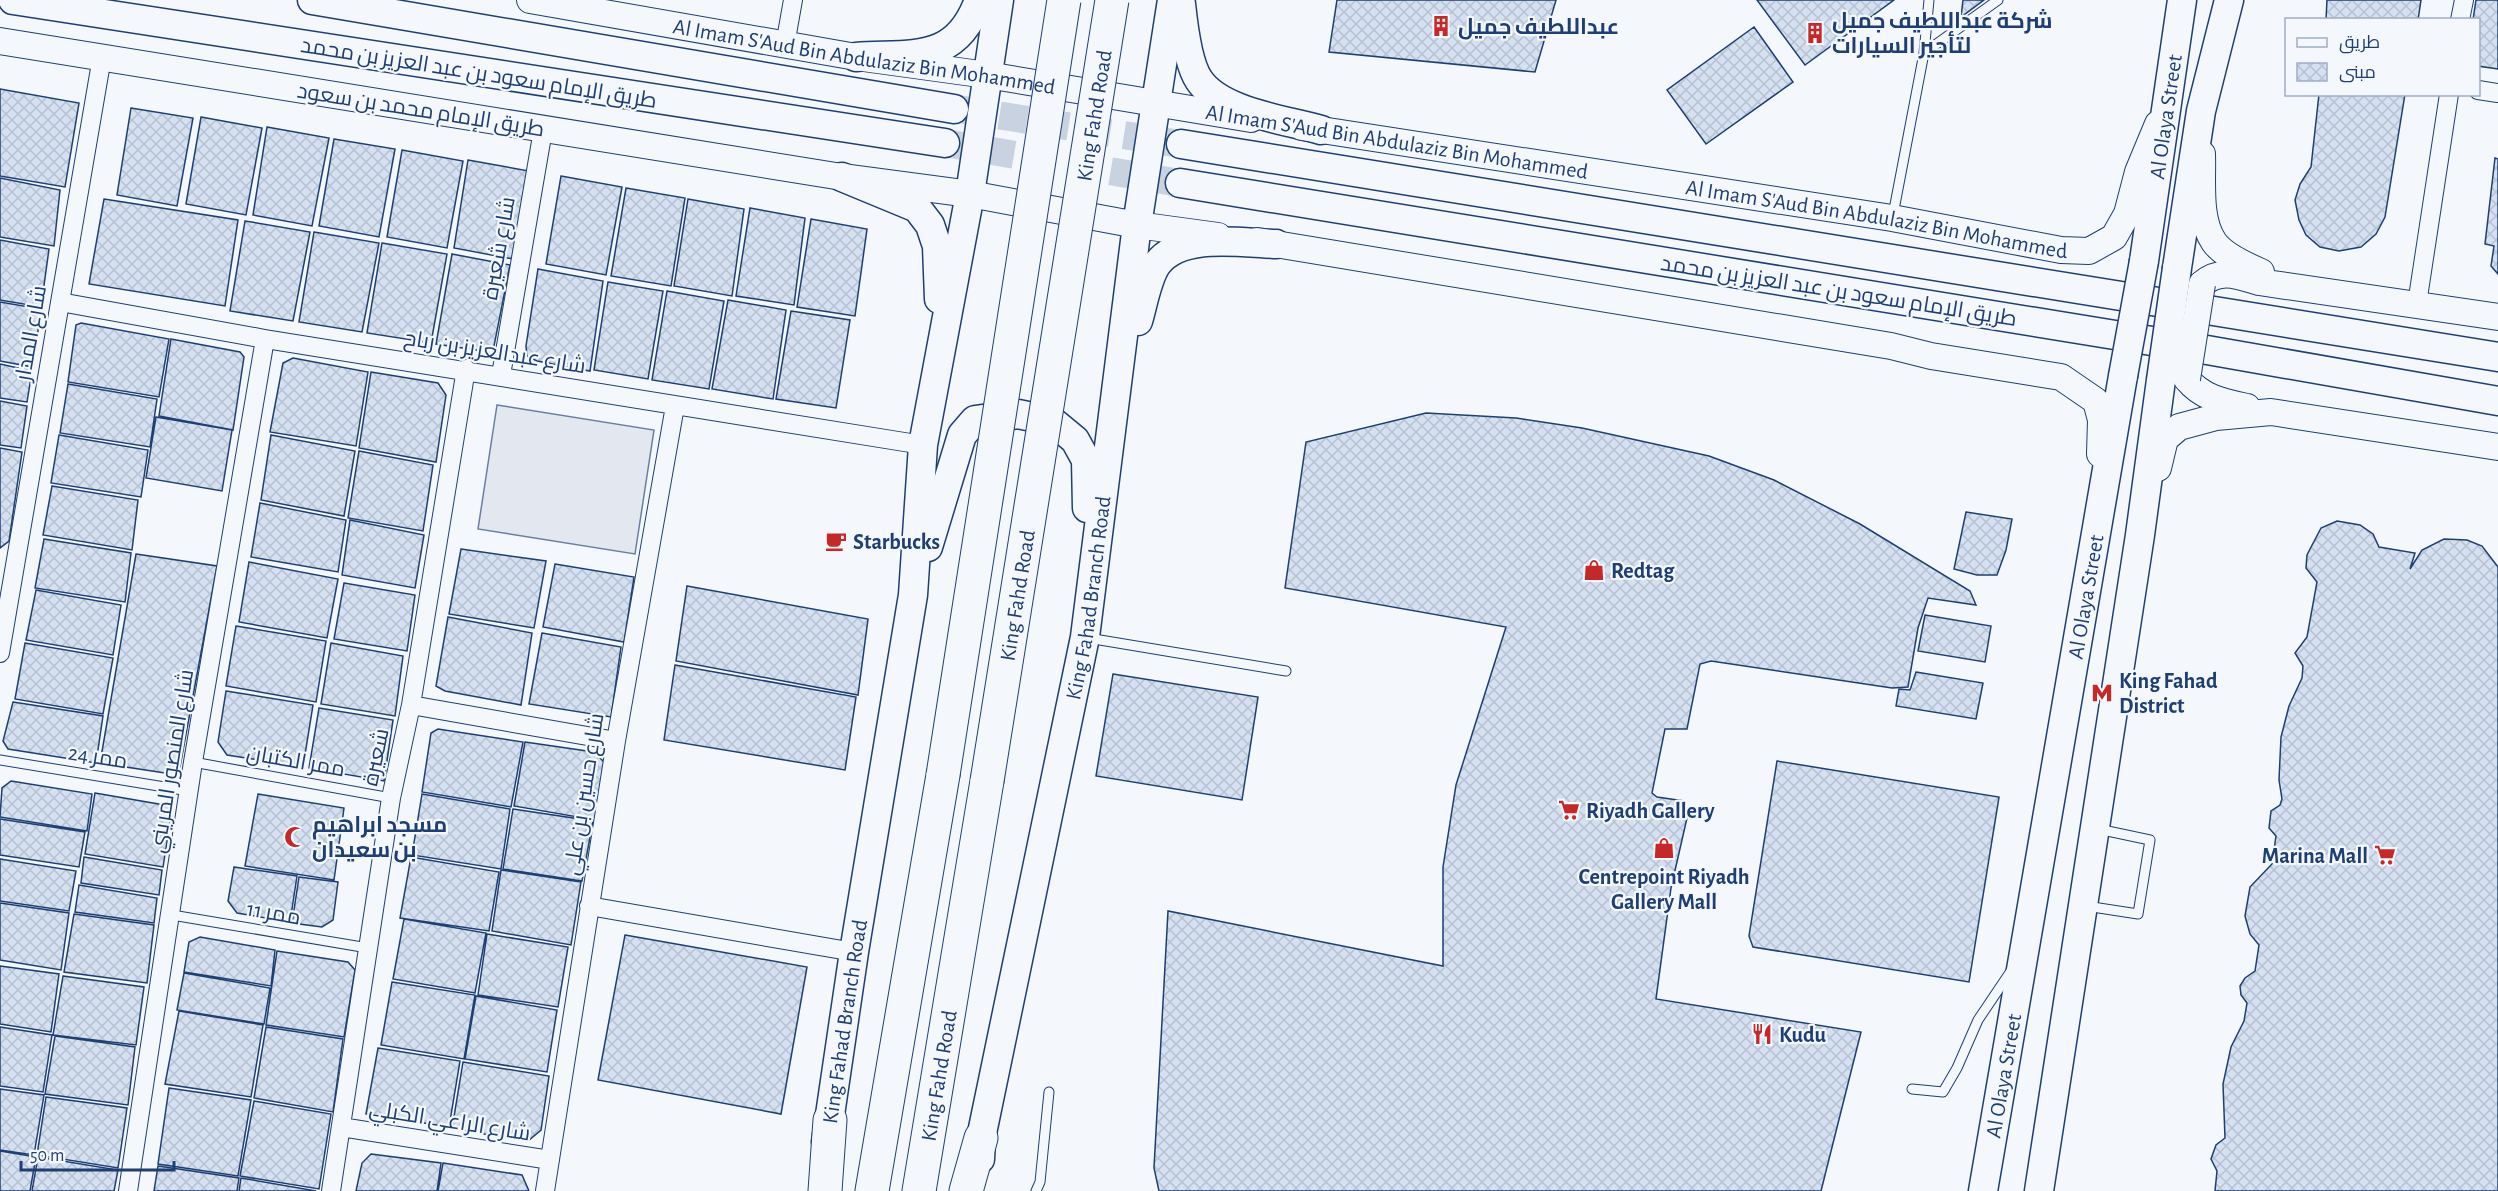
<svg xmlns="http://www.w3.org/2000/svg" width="2498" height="1191" font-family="'Alegreya Sans',Cairo,sans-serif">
<defs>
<pattern id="building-cross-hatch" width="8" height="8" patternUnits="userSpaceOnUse" patternTransform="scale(1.5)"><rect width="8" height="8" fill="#d5e0f0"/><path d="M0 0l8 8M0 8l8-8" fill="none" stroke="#b6c1d1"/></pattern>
</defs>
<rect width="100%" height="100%" fill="#f4f7fb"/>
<path fill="#e3e8f0" stroke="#687fa3" stroke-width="1.5" d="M497,405L654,430L635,554L478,529Z"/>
<path fill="url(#building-cross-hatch)" stroke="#1d3f73" stroke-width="1.5" d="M1337,0H1556L1535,72L1329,52Z
M1757,0H1894L1805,65Z
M1963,0H1984L1961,17Z
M2327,0H2421L2418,20H2326Z
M2476,0H2498V69L2478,66V20H2473Z
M1754,27L1793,82L1706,144L1667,90Z
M0,89L79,103L65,187L0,176Z
M2319,94H2405L2385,217L2376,234L2361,247L2339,251L2320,247L2306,235L2299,220L2295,200L2300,184L2311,167Z
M131,108L193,118L177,206L117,195Z
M201,117L262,128L246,215L186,204Z
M267,127L329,138L312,226L253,215Z
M334,139L395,149L379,237L319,226Z
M402,150L463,161L447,248L387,237Z
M2495,158L2498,159V274L2491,266L2494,246L2485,244Z
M468,160L529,171L513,259L454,248Z
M561,176L622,187L606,275L546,264Z
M0,178L60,190L54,246L0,237Z
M626,188L685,198L671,286L611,276Z
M104,199L238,220L225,306L89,284Z
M688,199L744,209L732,296L674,286Z
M750,208L805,218L794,305L736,296Z
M811,219L867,229L855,316L797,307Z
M245,221L310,232L293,321L230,311Z
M314,232L379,243L362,332L299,322Z
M0,240L49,249L41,307L0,300Z
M382,243L447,254L431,343L367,333Z
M452,254L510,265L494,346L483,351L436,344Z
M538,269L603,281L590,371L537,361L527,356L526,346Z
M608,282L663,291L648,379L594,370Z
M667,291L724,301L709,389L652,380Z
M728,300L786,310L773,399L712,389Z
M0,302L41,309L33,367L0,361Z
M791,311L850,320L836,408L776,399Z
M81,323L169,339L159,397L68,382L76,325Z
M171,339L240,352L244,357L233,430L159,416Z
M293,358L368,372L356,446L270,432L283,363Z
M0,364L32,371L27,402L0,398Z
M371,372L438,383L446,395L436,462L359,448Z
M68,384L157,399L150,447L60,433Z
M0,401L27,406L21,448L0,445Z
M1426,413L1516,418L1582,428L1709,456L1774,480L1860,524L1970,591L1976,605L1928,598L1918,628L1908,687L1892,688L1711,661L1700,664L1687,729H1665L1652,793L1657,797L1684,801L1687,818L1671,888L1656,999L1861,1032L1821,1191H1159L1154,1168L1168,911L1443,966V867L1456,785L1506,627L1285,588L1306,442Z
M156,417L232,430L222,491L146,478Z
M59,435L148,450L141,497L51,483Z
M271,435L355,451L344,516L261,500Z
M0,448L22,452L9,541L0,548Z
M359,451L433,465L423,531L348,518Z
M52,486L138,500L132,550L43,535Z
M260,503L346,520L338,572L251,557Z
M1966,512L2012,519L2006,550L1997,575H1977L1954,569Z
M350,520L424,535L415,588L342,575Z
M2337,521L2360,525L2373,534L2379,547L2415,553L2410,569L2422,550L2444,539L2467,540L2482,546L2498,567V1191H2215L2217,1171L2211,1159L2216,1145L2225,1138L2223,1084L2231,1047L2244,1021L2247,1003L2241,995L2240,986L2245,978L2255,971L2259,945L2250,934L2245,916L2250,887L2272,864L2276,836L2269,828L2271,811L2280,805L2282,799L2279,780L2281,737L2289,706L2302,678L2303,666L2295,653L2307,637L2317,582L2306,568L2307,555L2321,528Z
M44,539L131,553L125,602L35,588Z
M461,549L546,561L534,628L449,614Z
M136,554L217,566L180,767L165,773L100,763Z
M249,562L338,579L327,638L239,622Z
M555,564L634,577L624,642L543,627Z
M344,583L415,595L407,651L334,639Z
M687,586L868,619L858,695L676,661Z
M36,590L121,605L113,655L26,640Z
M1925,615L1991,626L1985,662L1918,651Z
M448,617L532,633L521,705L445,691L436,686Z
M236,626L326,641L316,702L226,686Z
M542,633L621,647L611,717L529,704Z
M25,643L113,658L103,714L15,699Z
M331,643L403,656L395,716L321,704Z
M675,665L856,697L845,770L664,740Z
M1916,672L1983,683L1976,719L1896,706L1899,689L1910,690Z
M1113,674L1258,697L1242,800L1096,776Z
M226,691L313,705L303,767L227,755L218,742Z
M13,702L103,716L96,763L8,749L3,741Z
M319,708L393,720L384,781L309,768Z
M438,729L523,742L511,807L422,792L431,733Z
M525,742L594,752L604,762L595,820L514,806Z
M1777,761L1999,797L1969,982L1753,947L1749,936Z
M11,781L92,794L87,831L0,817L2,788Z
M95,793L170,806L172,810L163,867L85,854Z
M258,794L344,808L334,880L245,866Z
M422,794L510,809L501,869L412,855Z
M513,809L593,821L582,881L503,869Z
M0,819L85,832L79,867L0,855Z
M84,857L162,870L159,895L81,883Z
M411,857L499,872L489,931L400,918Z
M0,859L76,871L69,911L0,901Z
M234,867L297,876L290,922L237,913L228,901Z
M501,870L581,882L571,945L492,931Z
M299,877L338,882L333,920L322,927L292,923Z
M79,885L157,898L154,923L75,912Z
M0,903L69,913L61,970L0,960Z
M74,914L154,925L147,983L64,972Z
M404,919L486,933L475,993L393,979Z
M487,934L568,947L558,1007L478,995Z
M625,935L807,967L781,1114L598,1080Z
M200,937L275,950L271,986L184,972L189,942Z
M277,951L348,962L355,970L344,1037L266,1025Z
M0,966L59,974L51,1032L0,1024Z
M184,973L270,988L264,1024L177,1010Z
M63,976L144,987L136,1045L53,1035Z
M392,982L475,995L464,1059L381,1045Z
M476,996L557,1010L547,1072L465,1059Z
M179,1011L263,1025L251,1097L165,1084Z
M0,1027L52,1035L43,1092L0,1086Z
M266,1027L343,1039L333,1112L254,1098Z
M55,1036L135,1047L128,1105L45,1094Z
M378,1048L460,1061L449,1127L366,1114Z
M463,1062L549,1076L541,1130L528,1141L452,1129Z
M169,1088L251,1100L238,1176L158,1164Z
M0,1089L44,1095L34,1155L0,1150Z
M46,1097L127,1108L118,1168L37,1155Z
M254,1101L331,1114L319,1189L240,1176Z
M0,1151L36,1157L30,1191H0Z
M371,1154L441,1163L437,1191H356L362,1163Z
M38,1157L118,1170L114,1191H32Z
M443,1163L522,1175L529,1191H438Z
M158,1166L239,1178L237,1191H154Z
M241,1178L316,1191H239Z"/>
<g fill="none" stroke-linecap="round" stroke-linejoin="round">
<path stroke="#c9d2e0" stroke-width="28" stroke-dasharray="28 14" stroke-linecap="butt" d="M958,109L1181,144
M945,143L1180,183"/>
<defs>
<path id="lane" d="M1924,53L1929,0
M1893,215L1924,53L1998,0
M1088,638L1286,671
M0,760L189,791
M193,762L391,798
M2086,906L2138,914L2150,840L2098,829
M172,915L368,948
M1912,1089L1943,1092L1957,1068L1978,1020L2011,971
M1036,1191L1040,1182L1049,1092"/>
<path id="street" d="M2460,20L2464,0
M785,45L793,0
M2478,90L2498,93
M60,302L265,339L923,445
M2417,304L2449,94
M501,375L543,130
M0,653L102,57
M411,705L616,741
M589,906L854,952
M341,1127L550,1160
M128,1191L193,762L265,339
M331,1191L391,798L411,705L466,369
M545,1191L616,741L675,406"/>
<g id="secondary">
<path id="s1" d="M530,0L856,57L987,75L1251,119"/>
<path d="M0,41L842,177L970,194L1137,225L1218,236"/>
<path id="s2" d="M1302,127L1892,218L2061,250L2089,251L2114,237L2127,214L2138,172L2158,124"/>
<path d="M2202,154C2203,181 2198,219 2214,242C2223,255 2247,266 2261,272"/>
<path d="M1257,241L1891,346L1931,356L2061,377L2096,401L2101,420L2100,454"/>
<path d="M2202,284C2221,268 2238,276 2259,282L2498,317"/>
<path d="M2187,379C2202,398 2224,402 2247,407"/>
<path d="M2158,468L2165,439L2179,427L2216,417L2271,412L2498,447"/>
</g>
<g id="primary">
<path d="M13,0L945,143"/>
<path d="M312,0L954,109"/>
<path d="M1181,4C1183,23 1188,64 1199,80C1220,112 1286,120 1321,130"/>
<path d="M856,57C913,53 956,64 979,0"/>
<path d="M1181,144L2498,357"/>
<path d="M842,177L917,208L930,225L937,246L939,299"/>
<path d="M1180,183L2207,350L2498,401"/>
<path id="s3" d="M2144,261L2182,0"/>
<path d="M2177,268L2201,111L2229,0"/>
<path d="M1138,321C1143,305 1147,278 1157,264C1181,232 1240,243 1276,244"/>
<path d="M928,547L962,435L975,420L1018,414L1052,421L1075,440L1086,460L1087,508"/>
<path id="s4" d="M826,1142L854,952L913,595L923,445L970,194L999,0"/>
<path id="s5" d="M980,1159L981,1138L1085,637L1137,225L1172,0"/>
<path id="s6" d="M1983,1191L2123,376"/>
<path d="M2039,1191L2140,535L2161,380"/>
</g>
<g id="highway">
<path d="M825,1191L830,1120"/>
<path d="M872,1191L943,775"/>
<path id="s7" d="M919,1191L987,781"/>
<path d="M966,1191L981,1138"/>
</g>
</defs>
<use href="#lane" stroke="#1d3f73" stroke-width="11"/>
<use href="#street" stroke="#1d3f73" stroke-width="20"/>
<use href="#secondary" stroke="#1d3f73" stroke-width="28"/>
<use href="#primary" stroke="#1d3f73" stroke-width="31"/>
<use href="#highway" stroke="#1d3f73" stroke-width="35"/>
<use href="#lane" stroke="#f4f7fb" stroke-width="9"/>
<use href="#street" stroke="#f4f7fb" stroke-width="18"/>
<use href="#secondary" stroke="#f4f7fb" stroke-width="26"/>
<use href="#primary" stroke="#f4f7fb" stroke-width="28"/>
<use href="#highway" stroke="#f4f7fb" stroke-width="33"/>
<defs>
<path id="secondary-bridge" d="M2187,379L2202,284"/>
<path id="primary-bridge" d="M2123,376L2144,261
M2161,380L2177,268"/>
<g id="highway-bridge">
<path d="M943,775L1064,0"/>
<path id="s8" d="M987,781L1112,0"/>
</g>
</defs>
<use href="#secondary-bridge" stroke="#1d3f73" stroke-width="28" stroke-linecap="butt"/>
<use href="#primary-bridge" stroke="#1d3f73" stroke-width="31" stroke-linecap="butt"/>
<use href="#highway-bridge" stroke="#1d3f73" stroke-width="35" stroke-linecap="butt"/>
<use href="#secondary-bridge" stroke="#f4f7fb" stroke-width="26"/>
<use href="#primary-bridge" stroke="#f4f7fb" stroke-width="28"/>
<use href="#highway-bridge" stroke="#f4f7fb" stroke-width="33"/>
</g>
<defs>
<symbol id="building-bare" viewBox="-9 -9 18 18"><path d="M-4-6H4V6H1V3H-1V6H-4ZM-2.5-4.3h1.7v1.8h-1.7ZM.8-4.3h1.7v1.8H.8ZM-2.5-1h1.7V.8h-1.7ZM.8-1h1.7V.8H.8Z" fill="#c62828" stroke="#f4f7fb" stroke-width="2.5" paint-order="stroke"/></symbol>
<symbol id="cafe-bare" viewBox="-9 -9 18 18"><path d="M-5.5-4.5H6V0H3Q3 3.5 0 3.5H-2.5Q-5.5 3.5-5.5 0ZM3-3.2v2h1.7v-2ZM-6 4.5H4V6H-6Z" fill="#c62828" stroke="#f4f7fb" stroke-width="2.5" paint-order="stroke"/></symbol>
<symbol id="shop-bare" viewBox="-9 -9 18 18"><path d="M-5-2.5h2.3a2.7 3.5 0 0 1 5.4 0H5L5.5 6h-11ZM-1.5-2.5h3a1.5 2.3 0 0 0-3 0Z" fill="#c62828" stroke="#f4f7fb" stroke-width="2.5" paint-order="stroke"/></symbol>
<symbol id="metro-bare" viewBox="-9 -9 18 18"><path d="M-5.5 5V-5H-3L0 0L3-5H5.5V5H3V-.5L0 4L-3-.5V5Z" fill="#c62828" stroke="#f4f7fb" stroke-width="2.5" paint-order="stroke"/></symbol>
<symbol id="supermarket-bare" viewBox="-9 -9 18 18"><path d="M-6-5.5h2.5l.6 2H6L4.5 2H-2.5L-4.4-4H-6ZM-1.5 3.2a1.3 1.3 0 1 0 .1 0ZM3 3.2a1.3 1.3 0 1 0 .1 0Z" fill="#c62828" stroke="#f4f7fb" stroke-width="2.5" paint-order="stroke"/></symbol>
<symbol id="mosque-bare" viewBox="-9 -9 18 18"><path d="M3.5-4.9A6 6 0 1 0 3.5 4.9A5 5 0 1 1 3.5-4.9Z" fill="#c62828" stroke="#f4f7fb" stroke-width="2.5" paint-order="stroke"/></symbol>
<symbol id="restaurant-bare" viewBox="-9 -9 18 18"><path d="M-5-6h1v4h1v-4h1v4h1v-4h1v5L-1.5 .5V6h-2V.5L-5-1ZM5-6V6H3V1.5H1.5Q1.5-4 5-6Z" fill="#c62828" stroke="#f4f7fb" stroke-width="2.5" paint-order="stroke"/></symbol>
</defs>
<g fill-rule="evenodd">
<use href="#building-bare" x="1426" y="11" width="30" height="30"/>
<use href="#building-bare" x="1800" y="18" width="30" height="30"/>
<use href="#cafe-bare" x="821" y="526" width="30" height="30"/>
<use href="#shop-bare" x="1579" y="555" width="30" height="30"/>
<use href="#metro-bare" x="2087" y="678" width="30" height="30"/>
<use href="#supermarket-bare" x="1554" y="795" width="30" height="30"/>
<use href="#mosque-bare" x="280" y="822" width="30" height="30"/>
<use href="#shop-bare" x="1649" y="833" width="30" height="30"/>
<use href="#supermarket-bare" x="2370" y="840" width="30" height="30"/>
<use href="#restaurant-bare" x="1747" y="1019" width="30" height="30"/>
</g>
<g text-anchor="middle" stroke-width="4.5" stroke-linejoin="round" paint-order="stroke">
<g font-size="22" font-weight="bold" fill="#1d3f73" stroke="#f4f7fb" text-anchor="start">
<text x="1832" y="28">شركة عبداللطيف جميل<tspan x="1832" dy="25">لتأجير السيارات</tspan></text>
<text x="1458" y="34">عبداللطيف جميل</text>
<text x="853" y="549">Starbucks</text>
<text x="1611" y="578">Redtag</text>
<text x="2119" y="688">King Fahad<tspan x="2119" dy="25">District</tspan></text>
<text x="1586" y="818">Riyadh Gallery</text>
<text x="312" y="832">مسجد ابراهيم<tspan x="312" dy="25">بن سعيدان</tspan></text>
<text x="2368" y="863" text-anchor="end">Marina Mall</text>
<text x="1664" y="884" text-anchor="middle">Centrepoint Riyadh<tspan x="1664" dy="25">Gallery Mall</tspan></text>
<text x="1779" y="1042">Kudu</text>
</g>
<g font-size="22" fill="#1d3f73" stroke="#f4f7fb">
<text dy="8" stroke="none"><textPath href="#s1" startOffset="339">Al Imam S'Aud Bin Abdulaziz Bin Mohammed</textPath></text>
<text transform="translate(479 72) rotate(9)" y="8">طريق الإمام سعود بن عبد العزيز بن محمد</text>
<text transform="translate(421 109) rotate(9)" y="8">طريق الإمام محمد بن سعود</text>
<text dy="8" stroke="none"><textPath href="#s8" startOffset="674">King Fahd Road</textPath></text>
<text dy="8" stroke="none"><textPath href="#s3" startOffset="146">Al Olaya Street</textPath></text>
<text transform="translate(1397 141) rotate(9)" y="8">Al Imam S'Aud Bin Abdulaziz Bin Mohammed</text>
<text dy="8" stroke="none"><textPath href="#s2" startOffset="582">Al Imam S'Aud Bin Abdulaziz Bin Mohammed</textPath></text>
<text transform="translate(498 248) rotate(-80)" y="8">شارع شعيرة</text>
<text transform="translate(1839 290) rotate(9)" y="8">طريق الإمام سعود بن عبد العزيز بن محمد</text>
<text transform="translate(30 333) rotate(-80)" y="8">شارع المدار</text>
<text transform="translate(495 351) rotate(9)" y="8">شارع عبدالعزيز بن رباح</text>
<text dy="8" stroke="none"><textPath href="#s8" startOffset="188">King Fahd Road</textPath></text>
<text dy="8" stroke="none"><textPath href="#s6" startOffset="603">Al Olaya Street</textPath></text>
<text dy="8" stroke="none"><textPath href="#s5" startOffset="572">King Fahad Branch Road</textPath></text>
<text transform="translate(98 756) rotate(9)" y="8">ممر 24</text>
<text transform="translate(375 757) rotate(-78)" y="8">شعيرة</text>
<text transform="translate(296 760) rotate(10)" y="8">ممر الكتبان</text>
<text transform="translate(171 761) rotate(-81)" y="8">شارع المنصور المريني</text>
<text transform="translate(583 794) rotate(-81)" y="8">شارع حسين بن علي</text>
<text transform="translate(274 912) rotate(10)" y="8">ممر 11</text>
<text dy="8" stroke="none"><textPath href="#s4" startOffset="122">King Fahad Branch Road</textPath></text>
<text dy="8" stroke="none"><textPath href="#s7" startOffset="117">King Fahd Road</textPath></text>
<text dy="8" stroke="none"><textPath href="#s6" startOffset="117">Al Olaya Street</textPath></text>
<text transform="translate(450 1120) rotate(9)" y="8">شارع الراعي الكبلي</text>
</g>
</g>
<rect x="2285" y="18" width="195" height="78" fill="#f4f7fb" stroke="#9eadc5" stroke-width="1.5"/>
<rect x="2297" y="38" width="30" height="9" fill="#f4f7fb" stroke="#9eadc5" stroke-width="1.5"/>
<text x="2339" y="48" font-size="18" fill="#1d3f73">طريق</text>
<rect x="2297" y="63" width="30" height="18" fill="url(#building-cross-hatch)" stroke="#9eadc5" stroke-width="1.5"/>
<text x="2339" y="78" font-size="18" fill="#1d3f73">مبنى</text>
<path d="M21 1161v9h153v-9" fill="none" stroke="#1d3f73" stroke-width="3"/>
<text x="30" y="1161" font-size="18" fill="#1d3f73" stroke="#f4f7fb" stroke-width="4.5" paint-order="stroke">50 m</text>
</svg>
